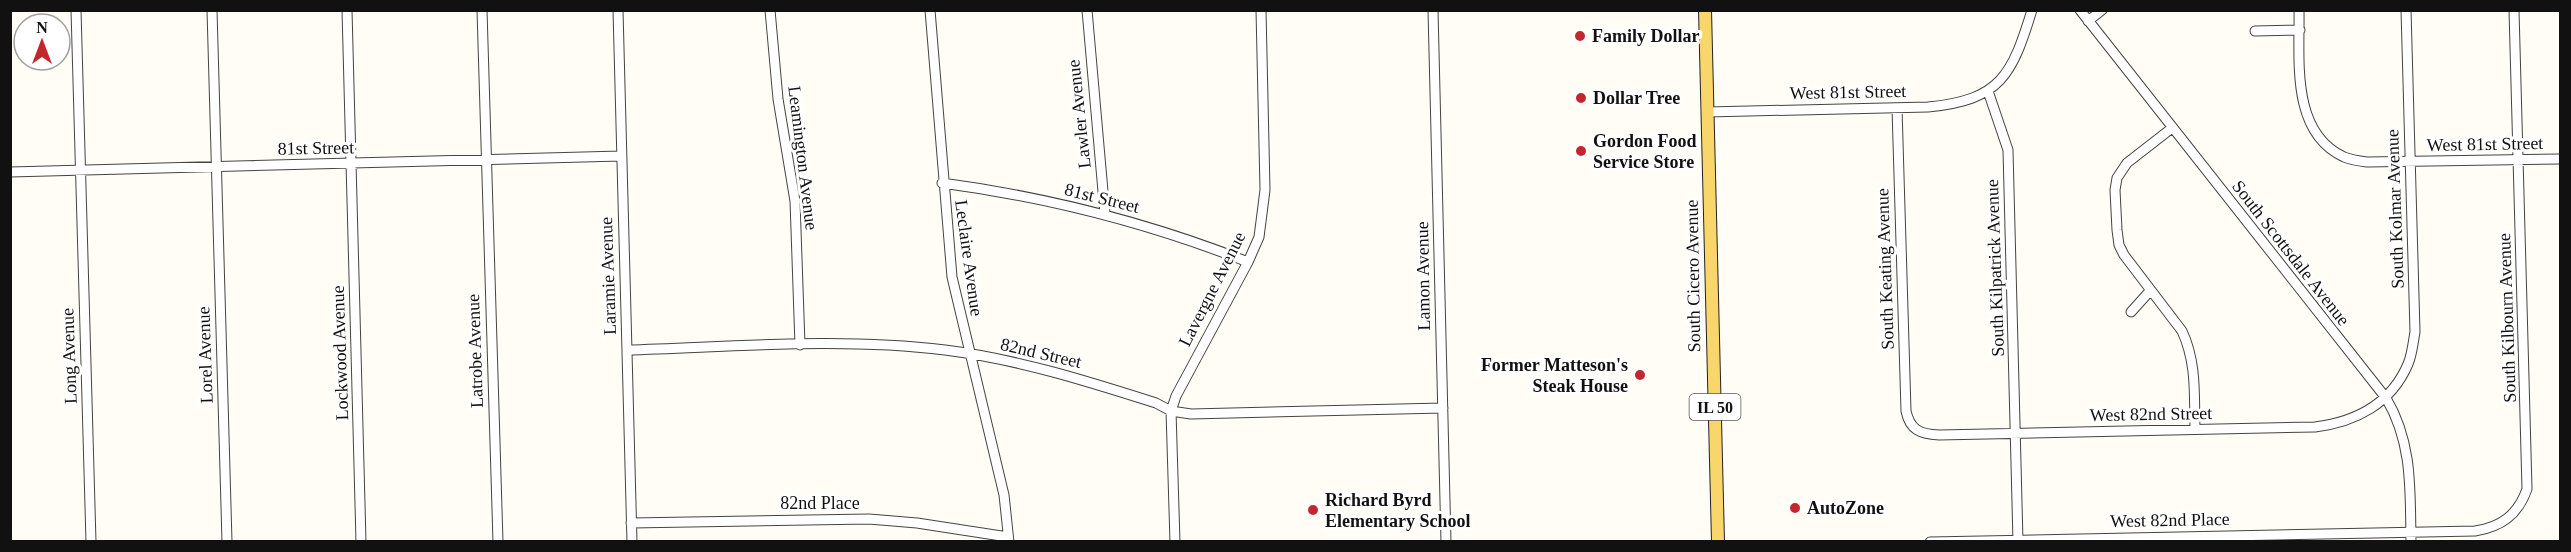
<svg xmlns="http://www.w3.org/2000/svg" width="2571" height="552" font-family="'Times New Roman',serif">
<rect width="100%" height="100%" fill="#fffdf5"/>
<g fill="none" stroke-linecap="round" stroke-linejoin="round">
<defs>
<path id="minor" d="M76,10L91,542
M212,10L227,542
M347,10L361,542
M482,10L498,542
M618,10L632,542
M770,10L778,99L795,201L800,345
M930,10L952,277L1004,495L1009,542
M1087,10L1105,214
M1433,10L1446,542
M2080,10L2386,398C2413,443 2410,491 2411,542
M2299,10C2300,59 2290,132 2344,157C2351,160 2359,161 2367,162L2560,159
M2088,21L2102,10
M2255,31L2300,30
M1988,91L2008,150L2018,542
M1897,108L1906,411C1910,430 1920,434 1939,435L2315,427C2355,422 2391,404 2408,364C2412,355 2413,343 2415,332L2406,10
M1707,112L1928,107C2001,100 2012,75 2032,10
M2172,128L2127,163L2117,178L2115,190L2117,230L2119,245L2124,255L2182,331C2197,363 2194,396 2195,429
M10,172L621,156
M942,183C1047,197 1149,223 1248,262
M2131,312L2150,291
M627,350C732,347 840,337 945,350C1017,359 1087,381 1156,403L1171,411L1191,414L1443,408
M631,523L869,519L917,523L1008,537
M1175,542L1171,411L1176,396L1248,262L1259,237L1265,190L1261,10
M1930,542L2475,531C2501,527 2518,515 2527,489L2514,10"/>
<path id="major" d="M1705,10L1718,542"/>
</defs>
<use href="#minor" stroke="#444" stroke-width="11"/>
<use href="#major" stroke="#222" stroke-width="14"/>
<use href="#minor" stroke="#fff" stroke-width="9"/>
<use href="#major" stroke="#f9d66b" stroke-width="12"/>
</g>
<g fill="#c4262e" stroke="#fff" stroke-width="2">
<circle cx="1580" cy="36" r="6"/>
<circle cx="1581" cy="98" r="6"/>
<circle cx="1581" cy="151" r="6"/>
<circle cx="1640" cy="375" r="6"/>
<circle cx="1795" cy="508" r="6"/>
<circle cx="1313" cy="510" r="6"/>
</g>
<g text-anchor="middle" stroke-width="6" stroke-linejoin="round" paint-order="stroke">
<rect fill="#fff" stroke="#585858" stroke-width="1.5" x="1689.5" y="394" width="51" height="26" rx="4.5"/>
<g font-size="16" font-weight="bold" fill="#111">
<text x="1715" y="413">IL 50</text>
</g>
<g font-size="18" font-weight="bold" fill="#111" stroke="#fff" text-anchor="start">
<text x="1592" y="42">Family Dollar</text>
<text x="1593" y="104">Dollar Tree</text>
<text x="1593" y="147">Gordon Food<tspan x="1593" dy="21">Service Store</tspan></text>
<text x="1628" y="371" text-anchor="end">Former Matteson's<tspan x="1628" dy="21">Steak House</tspan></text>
<text x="1325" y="506">Richard Byrd<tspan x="1325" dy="21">Elementary School</tspan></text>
<text x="1807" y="514">AutoZone</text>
</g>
<g font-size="18" fill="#111" stroke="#fff">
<text transform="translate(1848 92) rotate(-1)" y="6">West 81st Street</text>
<text transform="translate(1079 114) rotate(-96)" y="6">Lawler Avenue</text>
<text transform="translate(2485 144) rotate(-1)" y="6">West 81st Street</text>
<text transform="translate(316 148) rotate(-1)" y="6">81st Street</text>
<text transform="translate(803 158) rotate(83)" y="6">Leamington Avenue</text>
<text transform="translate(1102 198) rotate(14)" y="6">81st Street</text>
<text transform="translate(2395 209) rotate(-92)" y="6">South Kolmar Avenue</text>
<text transform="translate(2291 253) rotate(52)" y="6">South Scottsdale Avenue</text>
<text transform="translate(969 258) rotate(82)" y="6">Leclaire Avenue</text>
<text transform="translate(1995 268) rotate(-92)" y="6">South Kilpatrick Avenue</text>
<text transform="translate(1885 269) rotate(-92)" y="6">South Keating Avenue</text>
<text transform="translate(608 276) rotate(-92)" y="6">Laramie Avenue</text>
<text transform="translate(1423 276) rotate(-91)" y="6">Lamon Avenue</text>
<text transform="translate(1693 276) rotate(-91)" y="6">South Cicero Avenue</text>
<text transform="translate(1212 289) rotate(-63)" y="6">Lavergne Avenue</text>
<text transform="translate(2507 318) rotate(-92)" y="6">South Kilbourn Avenue</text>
<text transform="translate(475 351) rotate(-92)" y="6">Latrobe Avenue</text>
<text transform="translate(340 353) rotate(-92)" y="6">Lockwood Avenue</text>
<text transform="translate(1041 353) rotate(13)" y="6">82nd Street</text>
<text transform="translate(205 355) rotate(-92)" y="6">Lorel Avenue</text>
<text transform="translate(69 356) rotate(-92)" y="6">Long Avenue</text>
<text transform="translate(2151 414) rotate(-1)" y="6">West 82nd Street</text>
<text x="820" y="509">82nd Place</text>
<text transform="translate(2170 520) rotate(-1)" y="6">West 82nd Place</text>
</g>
</g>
<rect width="2571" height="552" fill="none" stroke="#111111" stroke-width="24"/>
<g transform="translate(42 42)"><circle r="28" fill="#ffffff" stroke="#a0a0a0" stroke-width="1.5"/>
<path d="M0-4.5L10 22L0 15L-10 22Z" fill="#c4262e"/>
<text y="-9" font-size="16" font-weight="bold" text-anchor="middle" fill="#111111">N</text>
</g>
</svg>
